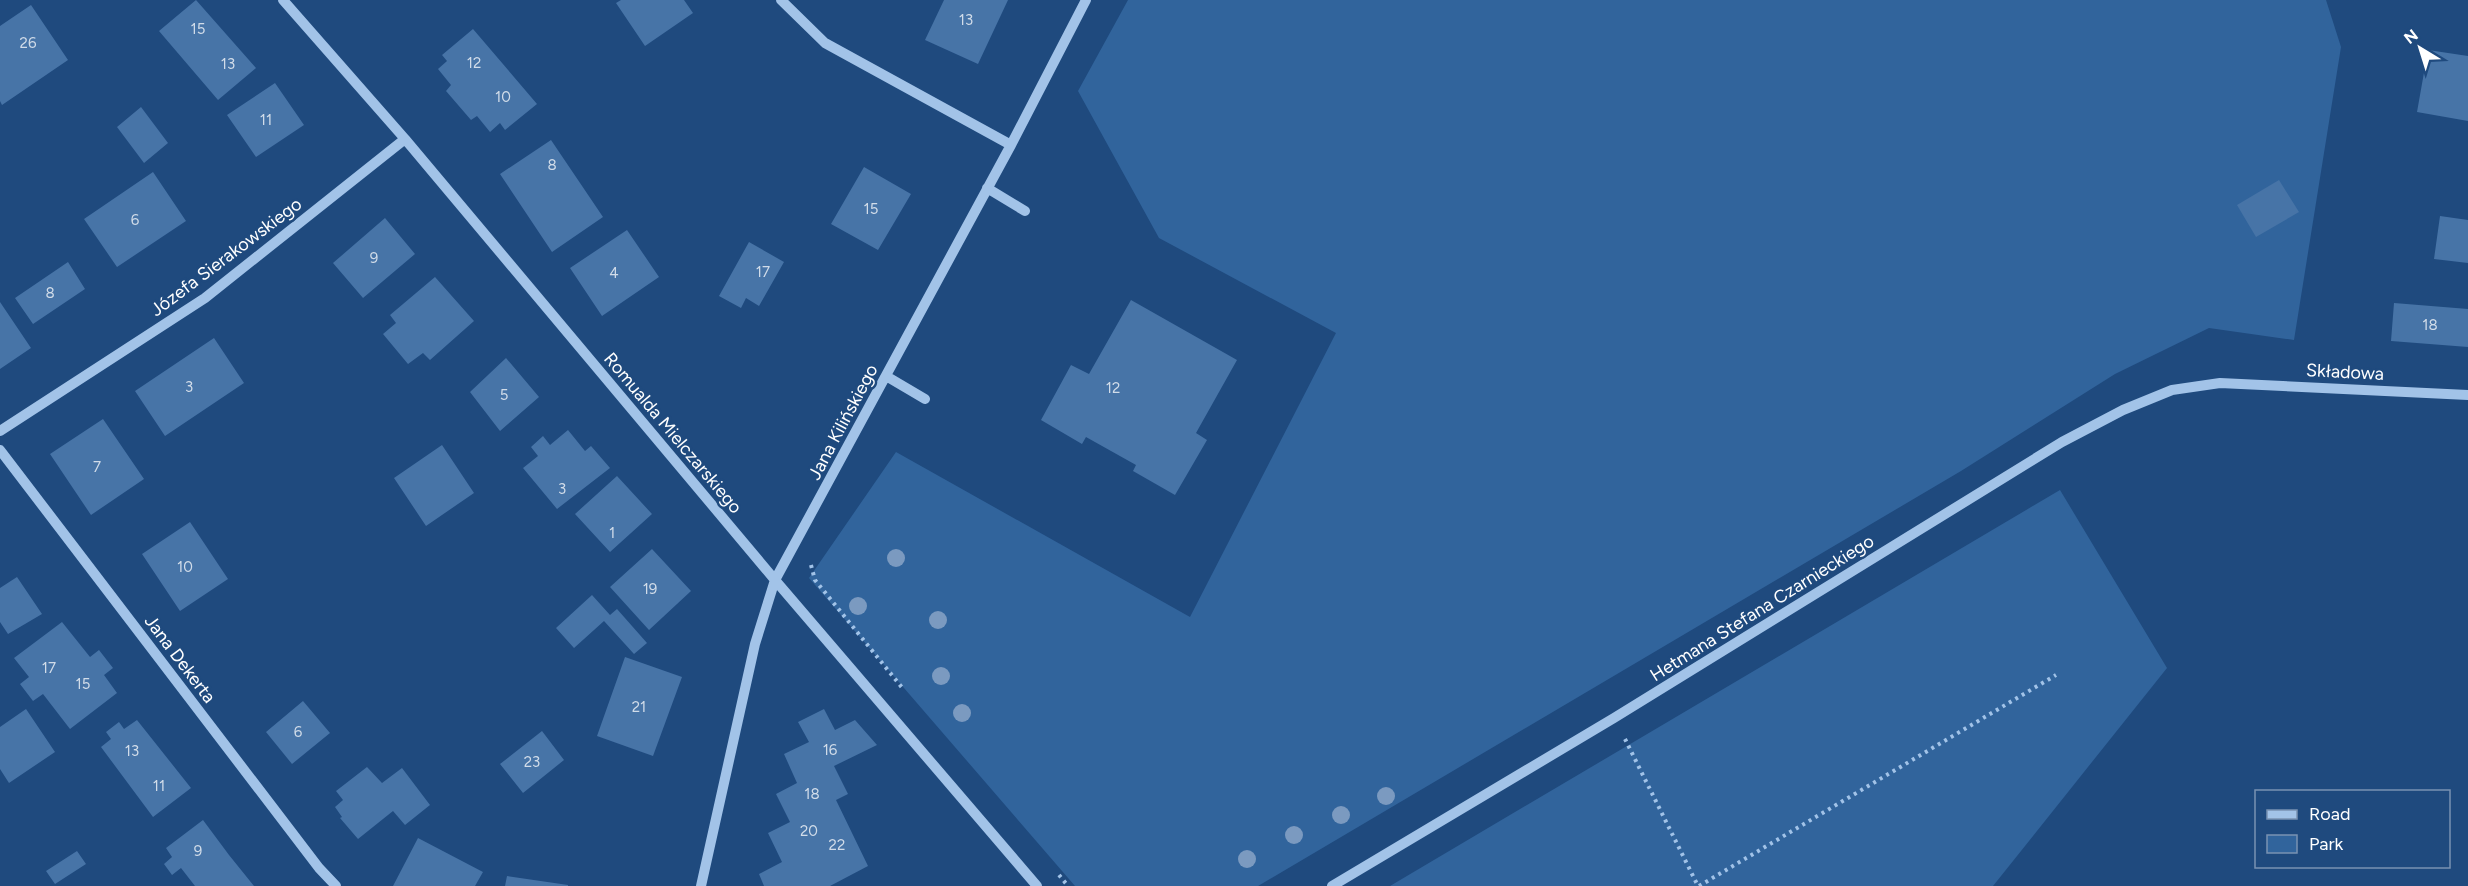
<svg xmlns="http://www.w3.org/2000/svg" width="2468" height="886" font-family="Figtree,sans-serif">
<rect width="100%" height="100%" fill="#1f4a7e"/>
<path fill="#31649c" d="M1128,0H2326L2341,47L2294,340L2209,328L2115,374L1961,471L1258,886H1075L809,578L896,452L1190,617L1336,333L1159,238L1078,91Z
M2060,490L2167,668L1993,886H1390Z"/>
<path fill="#4774a7" d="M196,0L256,68L218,100L159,31Z
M621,0H684L693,13L645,46L616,3Z
M944,0H1008L978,64L925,40Z
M31,5L68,60L2,105L0,101V26Z
M473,29L537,104L505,130L500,123L490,132L477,116L471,120L446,91L451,85L438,69L447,61L442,55Z
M2428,50L2468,56V121L2417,112Z
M275,83L304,125L256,157L227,115Z
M141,107L168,143L144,163L117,127Z
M551,140L603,217L552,252L500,174Z
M864,167L911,194L878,250L831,224Z
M153,172L186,221L117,267L84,219Z
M2279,180L2299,212L2256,237L2237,205Z
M2440,216L2468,220V263L2434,259Z
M385,218L415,254L363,298L333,263Z
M627,230L659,277L602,316L570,268Z
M749,242L784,262L759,306L746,298L741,308L719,296Z
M68,262L85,289L33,324L15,298Z
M435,277L474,321L430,360L423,353L408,364L383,334L396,323L390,315Z
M1131,300L1237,360L1196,433L1207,440L1175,495L1133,471L1136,465L1086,437L1082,444L1041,420L1071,365L1089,374Z
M0,302L31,348L0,369Z
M2394,303L2468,309V347L2391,341Z
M214,338L244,383L165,436L135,391Z
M506,358L539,397L500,431L470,392Z
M103,419L144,479L91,515L50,454Z
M568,430L585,451L591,446L610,468L557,509L523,468L538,456L531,447L543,436L550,445Z
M442,445L474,493L426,526L394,478Z
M617,476L652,514L610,552L575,514Z
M190,522L228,579L180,611L142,554Z
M652,549L691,591L649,630L610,587Z
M17,577L42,614L8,634L0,622V588Z
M592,595L610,615L617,609L647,643L634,654L604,621L574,648L556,628Z
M62,622L90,657L99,650L113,668L104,675L117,693L70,729L43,694L33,701L20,684L29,677L14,658Z
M625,657L682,677L653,756L597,736Z
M303,701L330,733L292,764L266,732Z
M26,709L55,752L9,783L0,769V727Z
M824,709L835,730L855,720L877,745L834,766L848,794L836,800L868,866L830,886H764L759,874L782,862L768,833L790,822L776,794L797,783L784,754L809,742L798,722Z
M137,720L191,788L153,817L101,747L111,739L106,732L119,722L124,729Z
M542,731L564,760L523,793L500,764Z
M367,767L382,783L402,768L430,805L405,825L393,811L358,839L340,818L342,817L335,807L343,800L336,791Z
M203,820L229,855L254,886H195L181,868L172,875L164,864L172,857L166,848Z
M418,838L483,872L475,886H393Z
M77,851L86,864L55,884L46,871Z
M507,876L568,885V886H505Z"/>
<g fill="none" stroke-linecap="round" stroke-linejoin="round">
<path stroke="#a2c3e8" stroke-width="4" stroke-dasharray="3 4.5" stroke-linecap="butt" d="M811,565L815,580L904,690
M1625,739L1698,886
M1059,875L1068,886
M1699,886L2056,675"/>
<path stroke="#a2c3e8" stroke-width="10" d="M283,0L405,139L775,580L1037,886
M781,0L825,43L1011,145
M987,188L1025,211
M886,376L925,399
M0,431L205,298L405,139
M0,450L319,868L336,886
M701,886L755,644L775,580L1011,145L1086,0
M1332,886L1614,718L2062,442L2123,410L2172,390L2220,383L2468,395"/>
</g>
<g fill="#7b9ac0">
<circle cx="896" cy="558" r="9"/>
<circle cx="858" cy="606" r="9"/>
<circle cx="938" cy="620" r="9"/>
<circle cx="941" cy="676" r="9"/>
<circle cx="962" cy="713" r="9"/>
<circle cx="1386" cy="796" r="9"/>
<circle cx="1341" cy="815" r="9"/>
<circle cx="1294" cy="835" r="9"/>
<circle cx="1247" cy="859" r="9"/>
</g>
<g text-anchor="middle" stroke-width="5" stroke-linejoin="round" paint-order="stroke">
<g font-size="15" fill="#d1dce9">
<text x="966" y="25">13</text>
<text x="198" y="34">15</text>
<text x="28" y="48">26</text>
<text x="474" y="68">12</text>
<text x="228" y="69">13</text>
<text x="503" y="102">10</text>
<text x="266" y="125">11</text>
<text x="552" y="170">8</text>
<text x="871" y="214">15</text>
<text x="135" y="225">6</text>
<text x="374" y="263">9</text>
<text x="763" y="277">17</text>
<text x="614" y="278">4</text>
<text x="50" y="298">8</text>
<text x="2430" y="330">18</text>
<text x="189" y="392">3</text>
<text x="1113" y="393">12</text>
<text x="504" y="400">5</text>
<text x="97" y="472">7</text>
<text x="562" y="494">3</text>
<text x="612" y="538">1</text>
<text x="185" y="572">10</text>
<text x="650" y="594">19</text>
<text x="49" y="673">17</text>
<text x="83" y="689">15</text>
<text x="639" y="712">21</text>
<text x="298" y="737">6</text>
<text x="830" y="755">16</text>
<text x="132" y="756">13</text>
<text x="532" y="767">23</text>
<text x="159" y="791">11</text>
<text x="812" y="799">18</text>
<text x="809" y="836">20</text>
<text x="837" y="850">22</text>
<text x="198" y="856">9</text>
</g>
<g font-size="18" fill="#fff" stroke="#1f4a7e">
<text transform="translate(226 257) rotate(-37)" y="6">Józefa Sierakowskiego</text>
<text transform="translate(2345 372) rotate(3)" y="6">Składowa</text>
<text transform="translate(843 422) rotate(-62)" y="6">Jana Kilińskiego</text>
<text transform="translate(673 433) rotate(50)" y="6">Romualda Mielczarskiego</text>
<text transform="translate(1762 608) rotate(-32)" y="6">Hetmana Stefana Czarnieckiego</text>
<text transform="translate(180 659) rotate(53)" y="6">Jana Dekerta</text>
</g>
</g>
<rect x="2255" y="790" width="195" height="78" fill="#1f4a7e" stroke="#7992b2" stroke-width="1.5"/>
<rect x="2267" y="810" width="30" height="9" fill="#a2c3e8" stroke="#7992b2" stroke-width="1.5"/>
<text x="2309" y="820" font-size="18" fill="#ffffff">Road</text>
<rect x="2267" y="835" width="30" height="18" fill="#31649c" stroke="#7992b2" stroke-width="1.5"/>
<text x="2309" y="850" font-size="18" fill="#ffffff">Park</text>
<g transform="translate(2420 48) rotate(322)" stroke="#1f4a7e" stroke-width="4.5" paint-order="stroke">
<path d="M0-4.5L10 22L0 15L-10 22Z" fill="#ffffff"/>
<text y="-9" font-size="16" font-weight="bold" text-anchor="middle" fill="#ffffff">N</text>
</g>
</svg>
